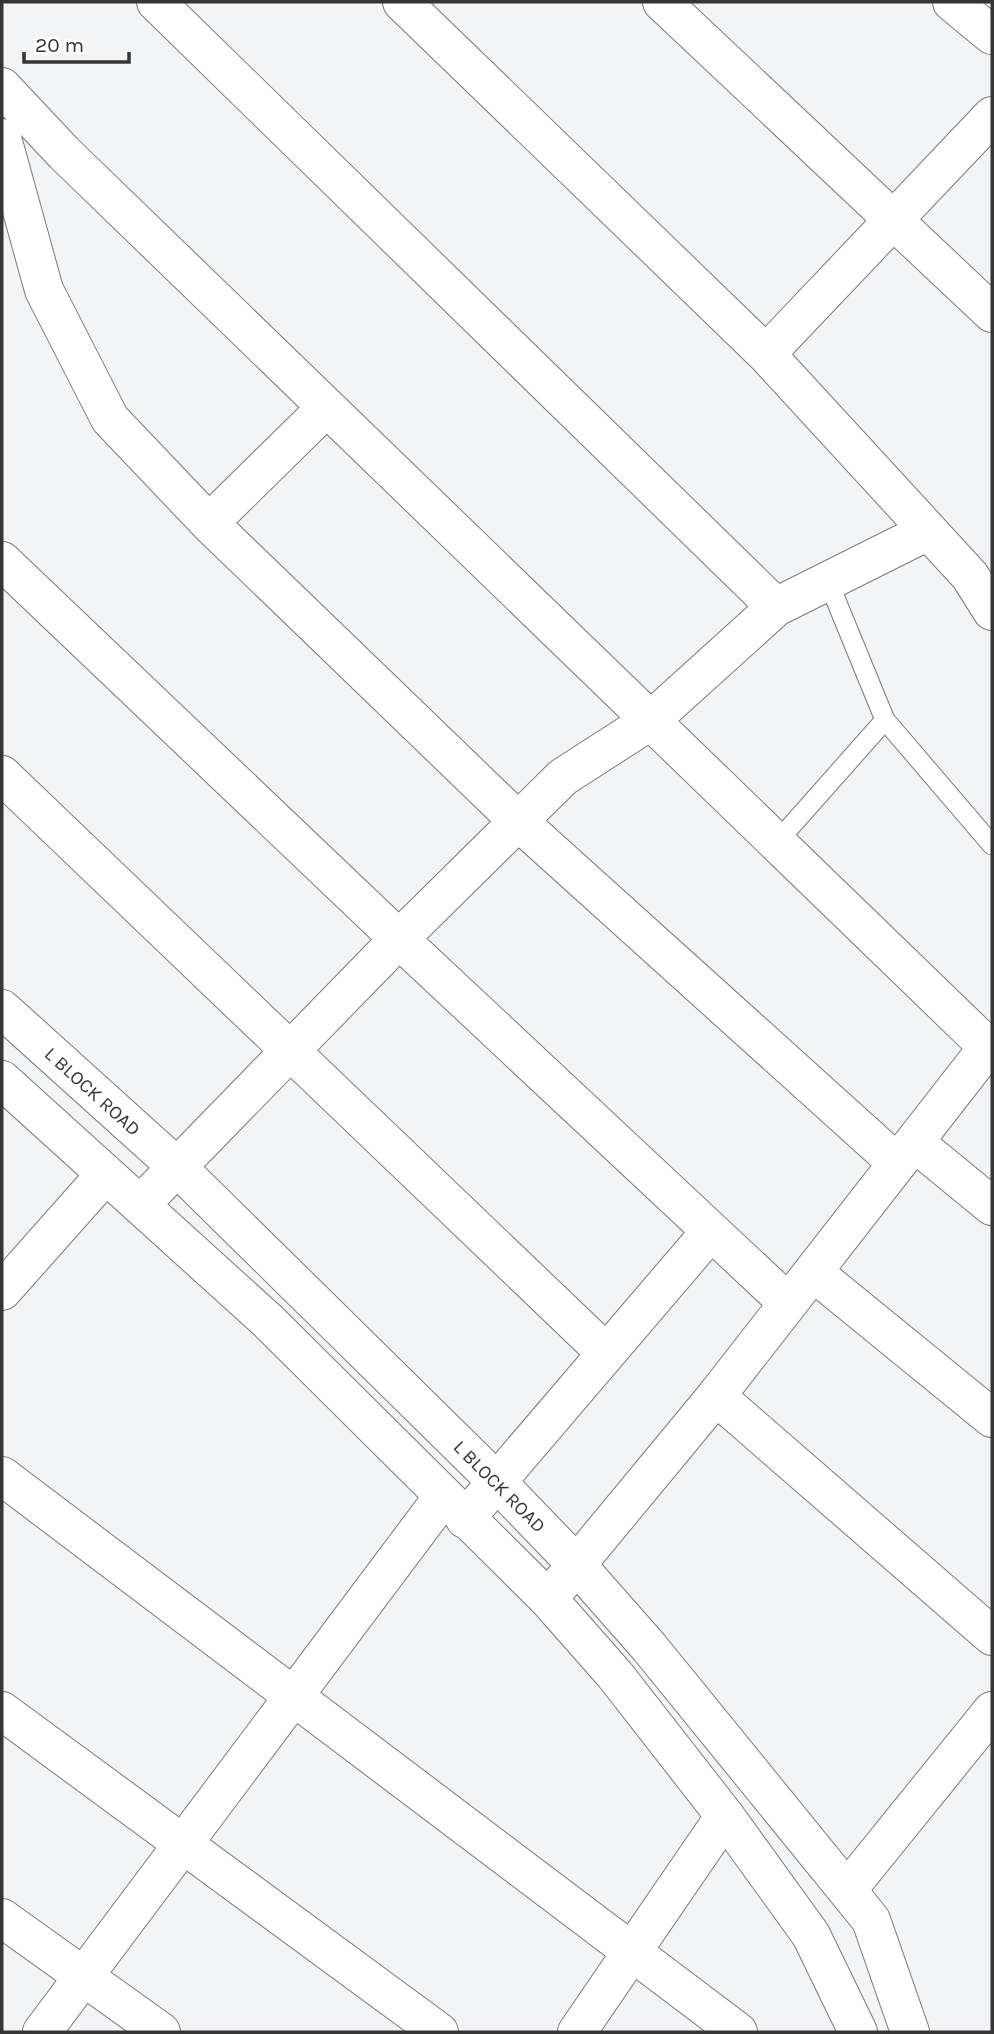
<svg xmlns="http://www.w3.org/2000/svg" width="994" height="2034" font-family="Karla,sans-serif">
<rect width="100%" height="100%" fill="#f3f4f5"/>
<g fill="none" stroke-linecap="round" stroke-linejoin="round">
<defs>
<path id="lane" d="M828,581L885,720L992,845
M776,843L885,720"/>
<path id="street" d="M156,2L776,607
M402,2L766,354L970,576L992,611
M662,2L992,313
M952,2L992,35
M2,87L64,153L988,1047
M2,138L44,290L110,419L209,523L326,408
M766,354L992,116
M209,523L518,821L897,1163
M2,561L399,939L788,1303
M2,775L606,1353
M914,1142L992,1206
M140,1205L399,939L563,777L650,721L776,607L928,531
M813,1272L992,1418
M2,1291L105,1175
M716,1396L992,1636
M2,1476L738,2032
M465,1519L711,1231
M548,1599L716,1396L992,1042
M2,1711L439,2032
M848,1889L992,1711
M2,1918L161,2032
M42,2032L443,1497
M577,2032L725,1816"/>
<path id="secondary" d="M2,1009L177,1167L496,1481L575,1563L649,1647L871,1920L910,2032
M2,1080L268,1321L548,1599L615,1675L725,1816L811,1935L858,2032"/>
</defs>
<use href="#lane" stroke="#78797a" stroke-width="21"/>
<use href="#street" stroke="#78797a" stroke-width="40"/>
<use href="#secondary" stroke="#78797a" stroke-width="40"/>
<use href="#lane" stroke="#fff" stroke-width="19"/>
<use href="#street" stroke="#fff" stroke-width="38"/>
<use href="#secondary" stroke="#fff" stroke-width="38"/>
</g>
<g text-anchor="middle" stroke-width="5" stroke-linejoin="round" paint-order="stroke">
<g font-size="19" fill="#353536" stroke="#fff">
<text transform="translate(93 1091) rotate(42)" y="7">L BLOCK ROAD</text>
<text transform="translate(500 1486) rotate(45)" y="7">L BLOCK ROAD</text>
</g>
</g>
<rect width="994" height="2034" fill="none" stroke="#353536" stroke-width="7"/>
<path d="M24 52v10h105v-10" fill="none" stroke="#353536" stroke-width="3.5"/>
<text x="35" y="52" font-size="21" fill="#353536" stroke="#ffffff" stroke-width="5" paint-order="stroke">20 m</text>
</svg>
